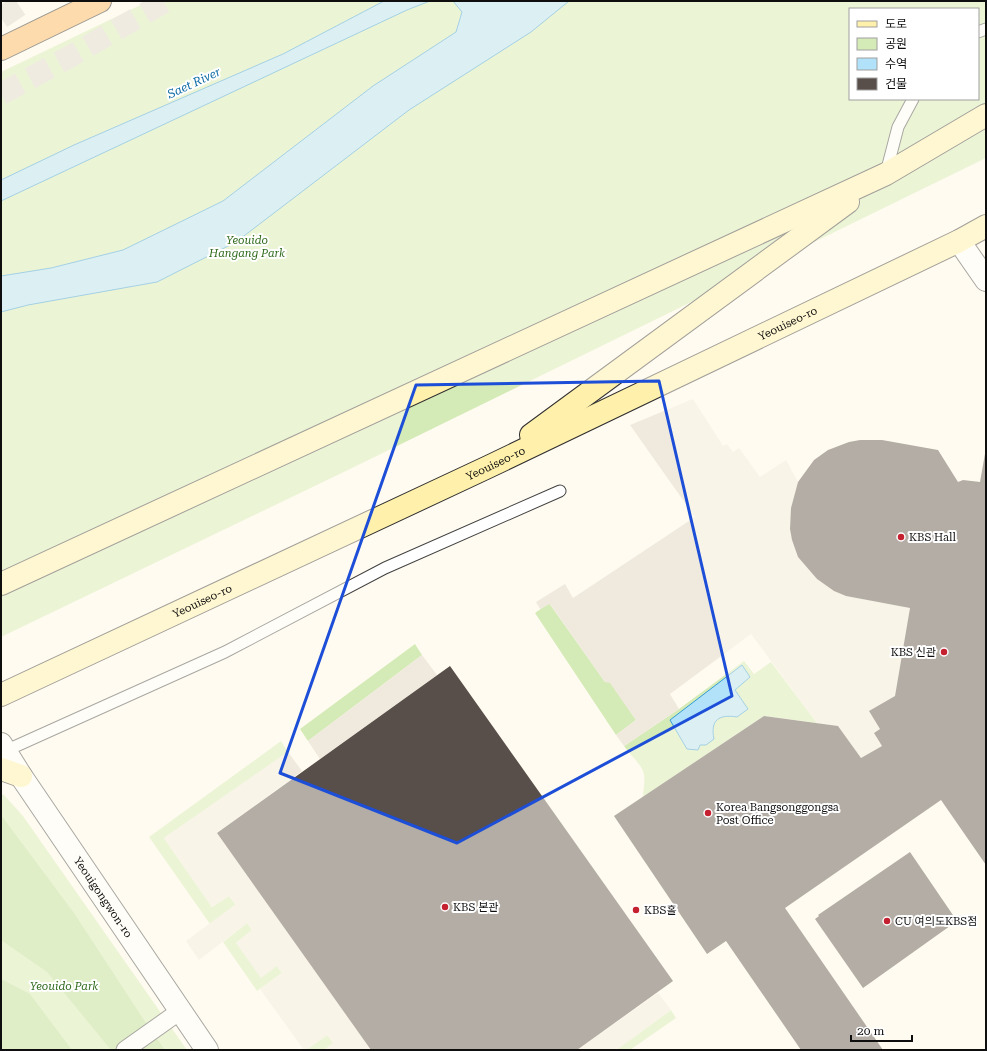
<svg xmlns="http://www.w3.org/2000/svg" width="987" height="1051" font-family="'Roboto Serif','Noto Sans KR',serif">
<rect width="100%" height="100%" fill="#fffbf0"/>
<path fill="#d5ebb7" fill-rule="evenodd" d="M149,1H986V158L348,470L1,637V72ZM850,9H978V99H850Z
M549,603L605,682H610L636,720L616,735L535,613Z
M415,644L422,655L308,741L300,729Z
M744,661L754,674L771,662L817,723L764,716L643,797C643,790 646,778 643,771C639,762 630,755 624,746L679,709Z
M281,741L288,752L164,838L212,907L229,896L236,905L210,924L149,837Z
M1,794L4,795L23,816L187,1050H1Z
M247,923L252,930L236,943L277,966L282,973L257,991L223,942Z
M671,1010L676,1018L630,1050H616Z
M327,1035L334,1043L324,1050H306Z"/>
<path fill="#b9dd96" d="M1,815L74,913L144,1020L165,1050H111L47,972L1,940Z
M1,979L30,994L72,1050H1Z"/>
<path fill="#f0eade" d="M693,399L723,446L727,444L733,452L739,448L760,477L786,460L798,482L791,508L790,529L792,540L798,557L817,579L834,591L846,596L910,608L895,696L869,711L880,729L874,733L882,746L861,758L838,726L817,723L751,634L670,694L679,709L624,746L616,735L636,720L610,683L605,682L550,604L540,609L536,602L565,584L573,598L695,517L630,425Z
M422,655L437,675L320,759L308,741Z
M288,752L302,771L217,833L371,1050H324L333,1043L327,1035L306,1050H304L260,989L282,973L277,966L261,978L236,943L252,930L247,923L199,960L186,941L236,904L229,896L212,907L164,838Z
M658,993L671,1010L616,1050H577Z"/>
<path fill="#b2e2f9" stroke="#359cd3" d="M384,1H430L407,10L1,201V180L74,145L283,54Z
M453,1H569L531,32L409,110L236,242L157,282L28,305L1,312V276L51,268L123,250L223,201L373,86L456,32L462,12Z
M742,665L750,677L735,690L748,709L737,717C719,714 710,720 714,739L706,745H700L698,750L687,749L670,720Z"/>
<path fill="#584f4a" d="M860,440H882L938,450L958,482L963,480L980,482L986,448V865L941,800L785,908L883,1050H801L726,941L707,954L614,816L764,716L838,726L861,758L882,746L874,733L880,729L869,711L895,696L910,608L846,596L834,591L817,579L798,557L792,540L790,529L791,508L798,482L814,460L828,450L849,442Z
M450,666L673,981L577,1050H371L217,833Z
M910,852L957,921L863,988L815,919L819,916L818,915Z"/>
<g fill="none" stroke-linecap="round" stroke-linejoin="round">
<path stroke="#dbd7ce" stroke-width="22" stroke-dasharray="22 11" stroke-linecap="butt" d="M1,18L26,1
M1,94L71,56L166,1"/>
<defs>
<path id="service" d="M978,32L986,29
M886,173L898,127L913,99
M5,751L225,652L385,568L560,491"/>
<path id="pedestrian" d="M125,1050L180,1011"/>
<path id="minor" d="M959,241L986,280"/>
<g id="tertiary">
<path id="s1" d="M1,744L21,776L207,1050"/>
</g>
<g id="secondary">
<path d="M531,435L848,202"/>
<path d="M1,584L886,174L986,115"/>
<path id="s2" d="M1,695L488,467L959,241L986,226"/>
<path d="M1,769L21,776"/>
</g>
<path id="trunk" d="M1,49L100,1"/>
</defs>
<use href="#service" stroke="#414141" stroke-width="13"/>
<use href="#pedestrian" stroke="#414141" stroke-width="19"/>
<use href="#minor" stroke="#414141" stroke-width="24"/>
<use href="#tertiary" stroke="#414141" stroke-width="24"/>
<use href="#secondary" stroke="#303030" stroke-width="24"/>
<use href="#trunk" stroke="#1f1f1f" stroke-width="24"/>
<use href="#service" stroke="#fff" stroke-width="11"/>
<use href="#pedestrian" stroke="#fff" stroke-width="17"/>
<use href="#minor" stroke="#fff" stroke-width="22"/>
<use href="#tertiary" stroke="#fff" stroke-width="22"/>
<use href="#secondary" stroke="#fff1ab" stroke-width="22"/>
<use href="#trunk" stroke="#fcb459" stroke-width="22"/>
</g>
<path d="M0 0H987V1051H0ZM659,381L732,696L457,843L280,773L416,385Z" fill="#fffbf0" fill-opacity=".55" fill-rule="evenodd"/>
<path fill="none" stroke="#1d4ed8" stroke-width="3" stroke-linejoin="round" d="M659,381L732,696L457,843L280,773L416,385Z"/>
<g fill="#c52030" stroke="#fff" stroke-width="1.5">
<circle cx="901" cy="537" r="4"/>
<circle cx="944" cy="652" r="4"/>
<circle cx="708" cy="813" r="4"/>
<circle cx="445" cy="907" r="4"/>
<circle cx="636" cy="910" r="4"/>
<circle cx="887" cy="921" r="4"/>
</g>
<g text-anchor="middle" stroke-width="4" stroke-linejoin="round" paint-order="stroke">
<g font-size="11" font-style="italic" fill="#2f691b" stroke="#fff">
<text x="247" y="244">Yeouido<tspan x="247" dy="13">Hangang Park</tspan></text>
<text x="64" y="990">Yeouido Park</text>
</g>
<g font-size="11" fill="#0e0e0e" stroke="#fff">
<text dy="4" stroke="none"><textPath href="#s2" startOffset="870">Yeouiseo-ro</textPath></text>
<text dy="4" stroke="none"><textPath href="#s2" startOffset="546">Yeouiseo-ro</textPath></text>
<text dy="4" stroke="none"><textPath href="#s2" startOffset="222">Yeouiseo-ro</textPath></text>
<text dy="4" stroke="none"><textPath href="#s1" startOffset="184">Yeouigongwon-ro</textPath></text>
</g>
<g font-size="11" fill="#0e0e0e" stroke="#fff" text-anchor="start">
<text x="909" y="541">KBS Hall</text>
<text x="936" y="656" text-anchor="end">KBS 신관</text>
<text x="716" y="811">Korea Bangsonggongsa<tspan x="716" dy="13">Post Office</tspan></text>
<text x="453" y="911">KBS 본관</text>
<text x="644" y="914">KBS홀</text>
<text x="895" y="925">CU 여의도KBS점</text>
</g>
<g font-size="12" font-style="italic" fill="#116da6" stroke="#fff">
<text transform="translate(194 83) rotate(-25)" y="4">Saet River</text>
</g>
</g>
<rect width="987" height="1051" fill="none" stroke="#0e0e0e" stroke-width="4"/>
<rect x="849" y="8" width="130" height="92" fill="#ffffff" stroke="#9f9f9f"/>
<rect x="857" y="21" width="20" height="6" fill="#fff1ab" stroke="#9f9f9f"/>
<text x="885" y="28" font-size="12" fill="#0e0e0e">도로</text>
<rect x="857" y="38" width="20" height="12" fill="#d5ebb7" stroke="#9f9f9f"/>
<text x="885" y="48" font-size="12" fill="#0e0e0e">공원</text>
<rect x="857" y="58" width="20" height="12" fill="#b2e2f9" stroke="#9f9f9f"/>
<text x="885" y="68" font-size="12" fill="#0e0e0e">수역</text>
<rect x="857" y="78" width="20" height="12" fill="#584f4a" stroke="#9f9f9f"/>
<text x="885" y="88" font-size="12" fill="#0e0e0e">건물</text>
<path d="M851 1035v6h61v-6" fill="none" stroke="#0e0e0e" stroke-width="2"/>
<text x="857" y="1035" font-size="12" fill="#0e0e0e" stroke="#ffffff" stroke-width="3" paint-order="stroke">20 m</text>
</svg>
